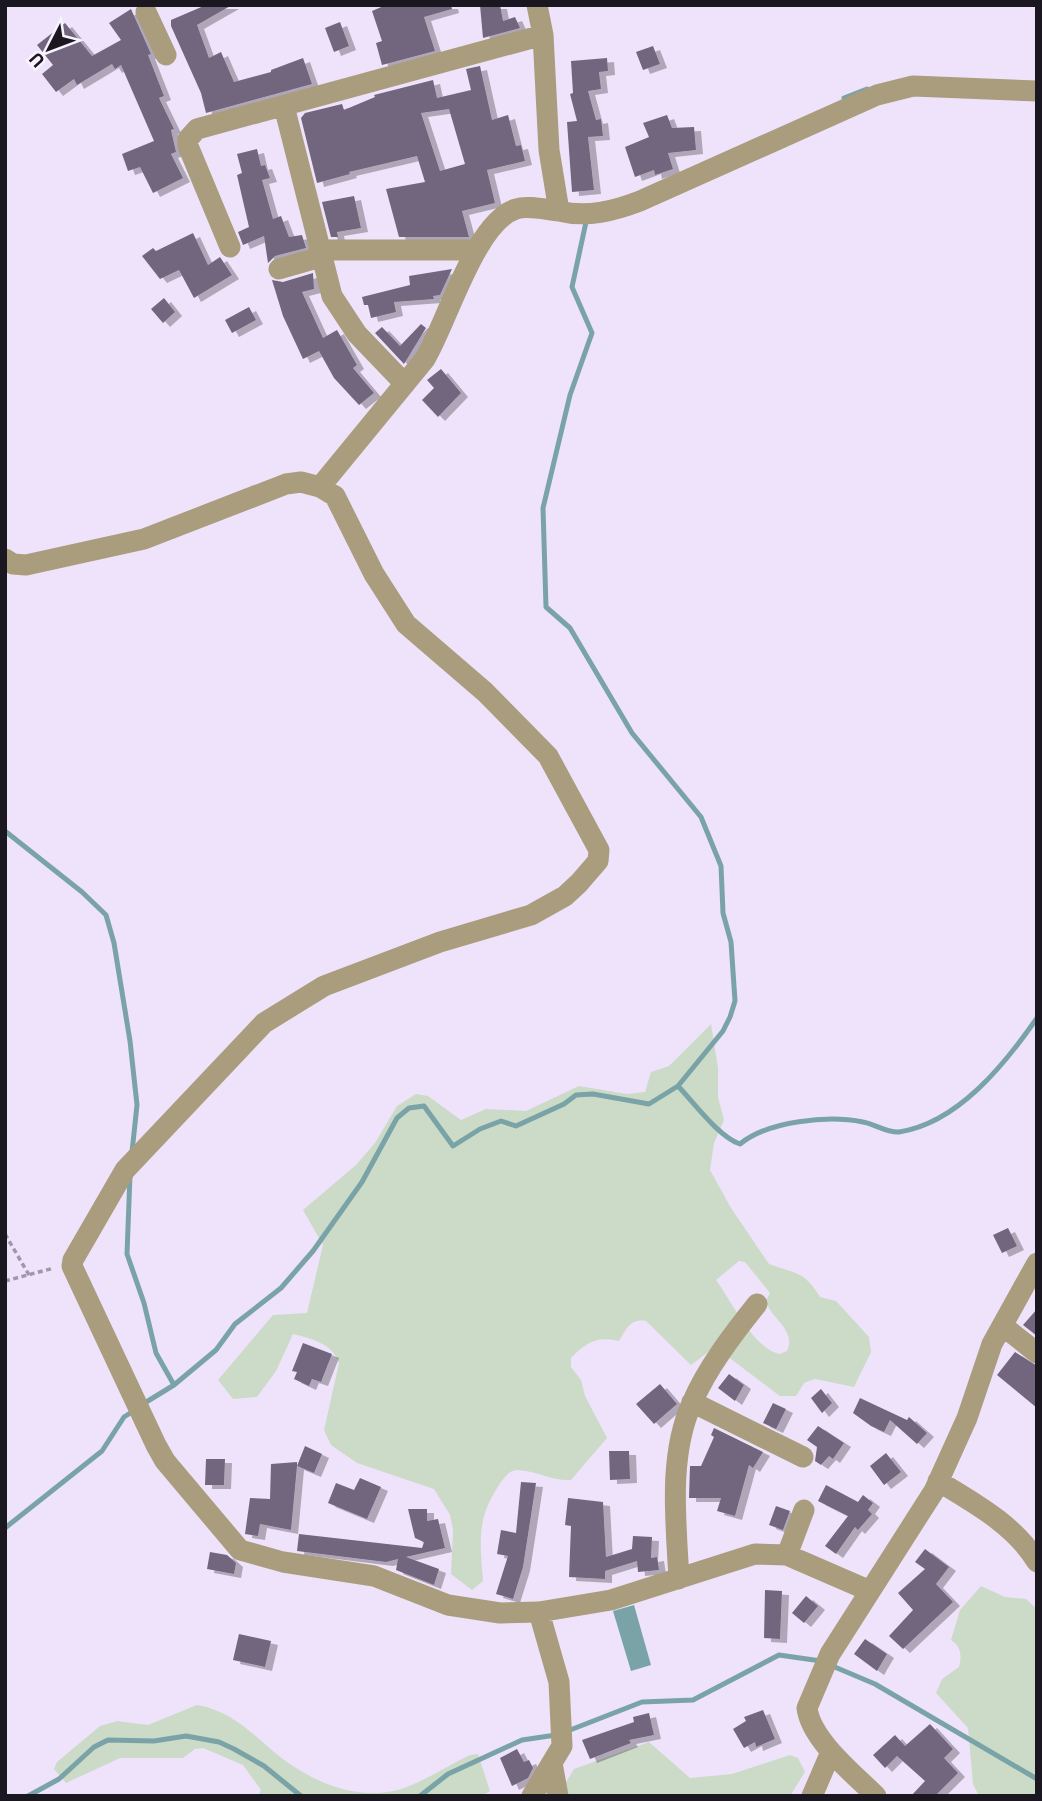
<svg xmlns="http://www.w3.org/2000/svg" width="1042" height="1801" font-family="'Titillium Web',sans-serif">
<defs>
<filter id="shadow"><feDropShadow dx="7" dy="4" stdDeviation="0" flood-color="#0004"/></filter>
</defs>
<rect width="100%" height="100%" fill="#eee3fb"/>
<path fill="#cbdbc8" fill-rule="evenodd" d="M711,1024L718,1068V1097L724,1120L714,1143L710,1170L731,1208L769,1264C795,1274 804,1270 820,1297L836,1301L869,1337L871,1352L854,1387L815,1379L804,1383L796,1396H780L715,1347L691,1365L646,1321C630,1318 626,1330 619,1341C596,1336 587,1342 571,1358V1367L581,1380L585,1396L607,1438L571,1480C552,1481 537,1471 518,1470C509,1470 506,1476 501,1482C476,1519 480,1538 483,1581L472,1590L451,1574L453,1530L450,1515L434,1489L357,1463L331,1445L324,1430L339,1363C332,1343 312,1339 293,1334L276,1371L257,1397L233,1399L218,1380L273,1315L307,1313L323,1245L303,1210L356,1165L375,1143L397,1106L416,1094L428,1096L461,1120L486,1109L526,1111L579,1086L627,1094L645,1092L651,1072L669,1066ZM739,1261L745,1262L770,1293L766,1301C770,1318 797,1330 787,1351L780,1354C754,1350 731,1300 716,1280Z
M981,1586L1005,1597L1026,1599L1037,1609V1796H979L973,1784L968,1728L936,1693L942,1679L959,1667C962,1656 961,1646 951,1640L960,1610Z
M197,1705C229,1710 251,1732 274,1752C308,1780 353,1801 398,1790C422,1783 447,1766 470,1755L478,1754L490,1791L482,1796H258L261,1790L243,1765L203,1748L195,1749L183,1758H120L66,1783L54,1769L57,1762L100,1726L117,1721L148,1725Z
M649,1742L690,1778L732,1774L790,1755L798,1758L805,1772L790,1796H565L562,1789L574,1769Z"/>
<path fill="#7aa3a7" d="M634,1605L651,1665L631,1671L613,1611Z"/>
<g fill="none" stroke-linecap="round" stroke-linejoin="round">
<path stroke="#7aa3a7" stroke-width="5" d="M844,98L867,89
M5,831L82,892L106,915L114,943L130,1041L137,1105L132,1152
M678,1086C695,1104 719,1137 740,1144C768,1121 828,1115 863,1122C875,1124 887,1133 899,1132C958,1123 1005,1064 1037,1018
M130,1175L127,1254L144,1303L156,1353L174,1385
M143,1404L174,1385L216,1350L235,1324L281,1288L313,1251L362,1182L397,1118L409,1108L424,1106L453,1146L480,1129L501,1121L516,1126L564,1104L576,1095L593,1094L649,1104L678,1086L723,1031L730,1017L735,1001L731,942L723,913L721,866L701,817L632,733L570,628L546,607L543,508L570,395L592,333L572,287L586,222L589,218
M5,1528L102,1451L124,1417L135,1410
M830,1665L875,1684L1037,1779
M565,1732L642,1702L693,1700L779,1655L821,1661
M28,1796L59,1779L94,1747L108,1740L154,1741L186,1736L219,1742L234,1749L264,1766L301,1796
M420,1796L448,1774L522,1740L556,1735"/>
</g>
<path fill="#72667f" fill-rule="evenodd" filter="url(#shadow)" d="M206,5H232L197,25L209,58L221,52L234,82L271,72V70L303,58L312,84L206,113L201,93L171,26V20Z
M386,5H451L452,9L424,17L435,51L382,65L376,43L382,41L372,11Z
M480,5H500L503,21L515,17L520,28L483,38Z
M131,9L151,54L148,55L164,96L159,98L174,129L171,130L176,152L171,154L183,178L153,193L140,167L128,171L122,154L154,141L121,65L115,69L112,64L77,85L74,79L56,92L42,74L53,65L37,45L65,23L92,56L121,40L109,23Z
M340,22L349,46L334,52L325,28Z
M653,46L660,64L643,70L636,52Z
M607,58L608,71L599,72L601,89L588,91L596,120L601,119L603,136L588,137L594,190L572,192L567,122L577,121L570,94L573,93L571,61Z
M480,66L492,120L508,115L516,146L521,145L525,161L487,170L495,203L462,211L469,237H399L386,189L425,182L417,156L349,172L350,174L317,183L301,118L305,113L342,104L344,110L375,97L374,95L433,80L437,98L471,90L466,69ZM449,109L465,164L440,171L421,113Z
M667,115L672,128L694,127L696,150L668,153L673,169L655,175L654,170L635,177L625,147L649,137L643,123Z
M257,149L261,166L265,165L270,178L262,180L273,219L281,216L289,237L302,235L306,248L275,256L268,263L264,236L243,245L238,232L249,227L237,175L242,173L237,154Z
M354,196L361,228L337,232L338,237H331L322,202Z
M193,233L208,265L220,257L232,275L194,298L179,270L160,279L142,256L153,248L156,251Z
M452,269L440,295L433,296L434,299L394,302L396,312L371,318L368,305H364L362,297L410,285L409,276Z
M313,273L314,289L302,292L323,338L337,330L357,365L353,368L374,393L359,405L334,378L319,351L303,359L283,316L272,280L283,282Z
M164,298L175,312L163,323L151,309Z
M249,307L256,320L232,333L225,320Z
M421,324L426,328L404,364L375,333L382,327L400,346Z
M441,369L461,393L438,417L422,400L434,388L427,380Z
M1008,1228L1017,1246L1002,1253L993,1235Z
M1037,1309V1336L1023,1325Z
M303,1343L332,1354L321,1382L312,1379L309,1386L294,1379L297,1372L292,1371Z
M1015,1352L1037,1366V1408L997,1375Z
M729,1374L744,1385L735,1401L718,1388Z
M660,1384L677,1404L654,1424L636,1404Z
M821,1389L832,1403L822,1413L811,1398Z
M860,1398L907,1420L909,1417L927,1433L917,1444L890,1420L884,1432L871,1426L853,1413Z
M773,1403L786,1409L776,1429L763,1423Z
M818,1426L844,1443L833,1459L829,1456L821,1465L815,1461L817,1447L807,1440Z
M714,1428L763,1452L753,1468L749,1465L735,1516L717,1511L721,1498H689L690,1466H701L714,1437L711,1435Z
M305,1446L322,1454L314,1473L297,1466L291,1530L260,1524L258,1536L245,1534L250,1498L270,1499L271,1464L297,1462V1466Z
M609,1451H629L630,1479L610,1480Z
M886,1453L901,1472L884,1485L870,1466Z
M206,1459H225L224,1485H205Z
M360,1478L381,1487L367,1519L328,1503L336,1483L354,1490Z
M521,1482L536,1483L523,1567L513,1599L496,1594L508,1556L497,1554L501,1530L516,1533Z
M826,1485L858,1502L863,1495L873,1503L868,1510L872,1514L858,1530L855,1527L836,1554L825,1546L848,1516L818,1501Z
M568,1498L603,1502L606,1557L632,1549L633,1536L652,1537L651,1558L657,1557L659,1570L638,1572L637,1561L605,1571V1579L569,1577L571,1526L565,1525Z
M776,1506L790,1511L783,1530L769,1525Z
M408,1509H427V1521L438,1519L445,1548L406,1557L439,1569L434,1585L396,1570L398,1559L386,1562L297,1551L299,1534L422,1548L424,1542L415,1538Z
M925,1549L949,1567L936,1584L953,1602L903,1649L889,1636L913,1610L898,1593L925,1569L915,1562Z
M210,1552L227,1555L236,1563L234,1574L207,1569Z
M765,1590L782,1591L780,1639L764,1638Z
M806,1596L818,1606L804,1623L792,1613Z
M239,1634L271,1641L265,1667L233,1660Z
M865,1639L887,1654L877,1671L854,1654Z
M763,1710L775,1739L756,1747L755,1742L744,1748L733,1729L746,1721L744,1717Z
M649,1713L654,1735L629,1740L631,1743L590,1759L582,1740L634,1722L633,1717Z
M930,1724L953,1749L944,1758L958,1773L935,1796H911L925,1781L897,1756L885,1768L873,1755L895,1735L905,1746Z
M517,1749L524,1762L529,1760L533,1768L528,1778L512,1786L500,1758Z"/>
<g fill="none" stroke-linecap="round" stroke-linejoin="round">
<path stroke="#9f97aa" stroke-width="3.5" stroke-dasharray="5 3.5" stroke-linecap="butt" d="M5,1234L29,1275
M5,1281L54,1268"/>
<path stroke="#a99d7d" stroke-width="21" d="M537,5L543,35L549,150L559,211C587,218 614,211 640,201L877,95L913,86L1037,91
M146,12L166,55
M284,106L332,296L357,334L405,384
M230,247L188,146V139L197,129L543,35
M319,250H474
M279,269L321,257
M320,487L425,359C447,323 475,222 516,209C528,205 547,210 559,211
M5,559L13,564L26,565L144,539L286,484L301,482L320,487L335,496L374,574L406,624L485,692L548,756L599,850L598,861L579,883L565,896L531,915L440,942L324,986L264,1023L125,1170L73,1260L72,1266L156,1445L165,1461L240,1550L283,1562L374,1576L448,1605L500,1613L539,1612L611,1600L755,1554L787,1555L870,1591
M1003,1326L1037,1353
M692,1402L803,1457
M938,1481C974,1503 1015,1525 1037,1562
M787,1555L804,1510
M679,1579C676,1522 668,1456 692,1403C707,1368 733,1334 757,1304
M552,1763L558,1796
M532,1796L562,1746L559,1682L539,1612
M812,1796L831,1752
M876,1796C854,1774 811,1740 807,1708L830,1654L934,1491L967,1418L992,1344L1037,1263"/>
</g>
<rect width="1042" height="1801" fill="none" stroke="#1b1721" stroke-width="14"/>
<g transform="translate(49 49) rotate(228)" stroke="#f8f3ff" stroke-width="5" paint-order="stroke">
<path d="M0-5L12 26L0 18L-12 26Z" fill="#1b1721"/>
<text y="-10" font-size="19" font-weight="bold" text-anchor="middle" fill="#1b1721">U</text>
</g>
</svg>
